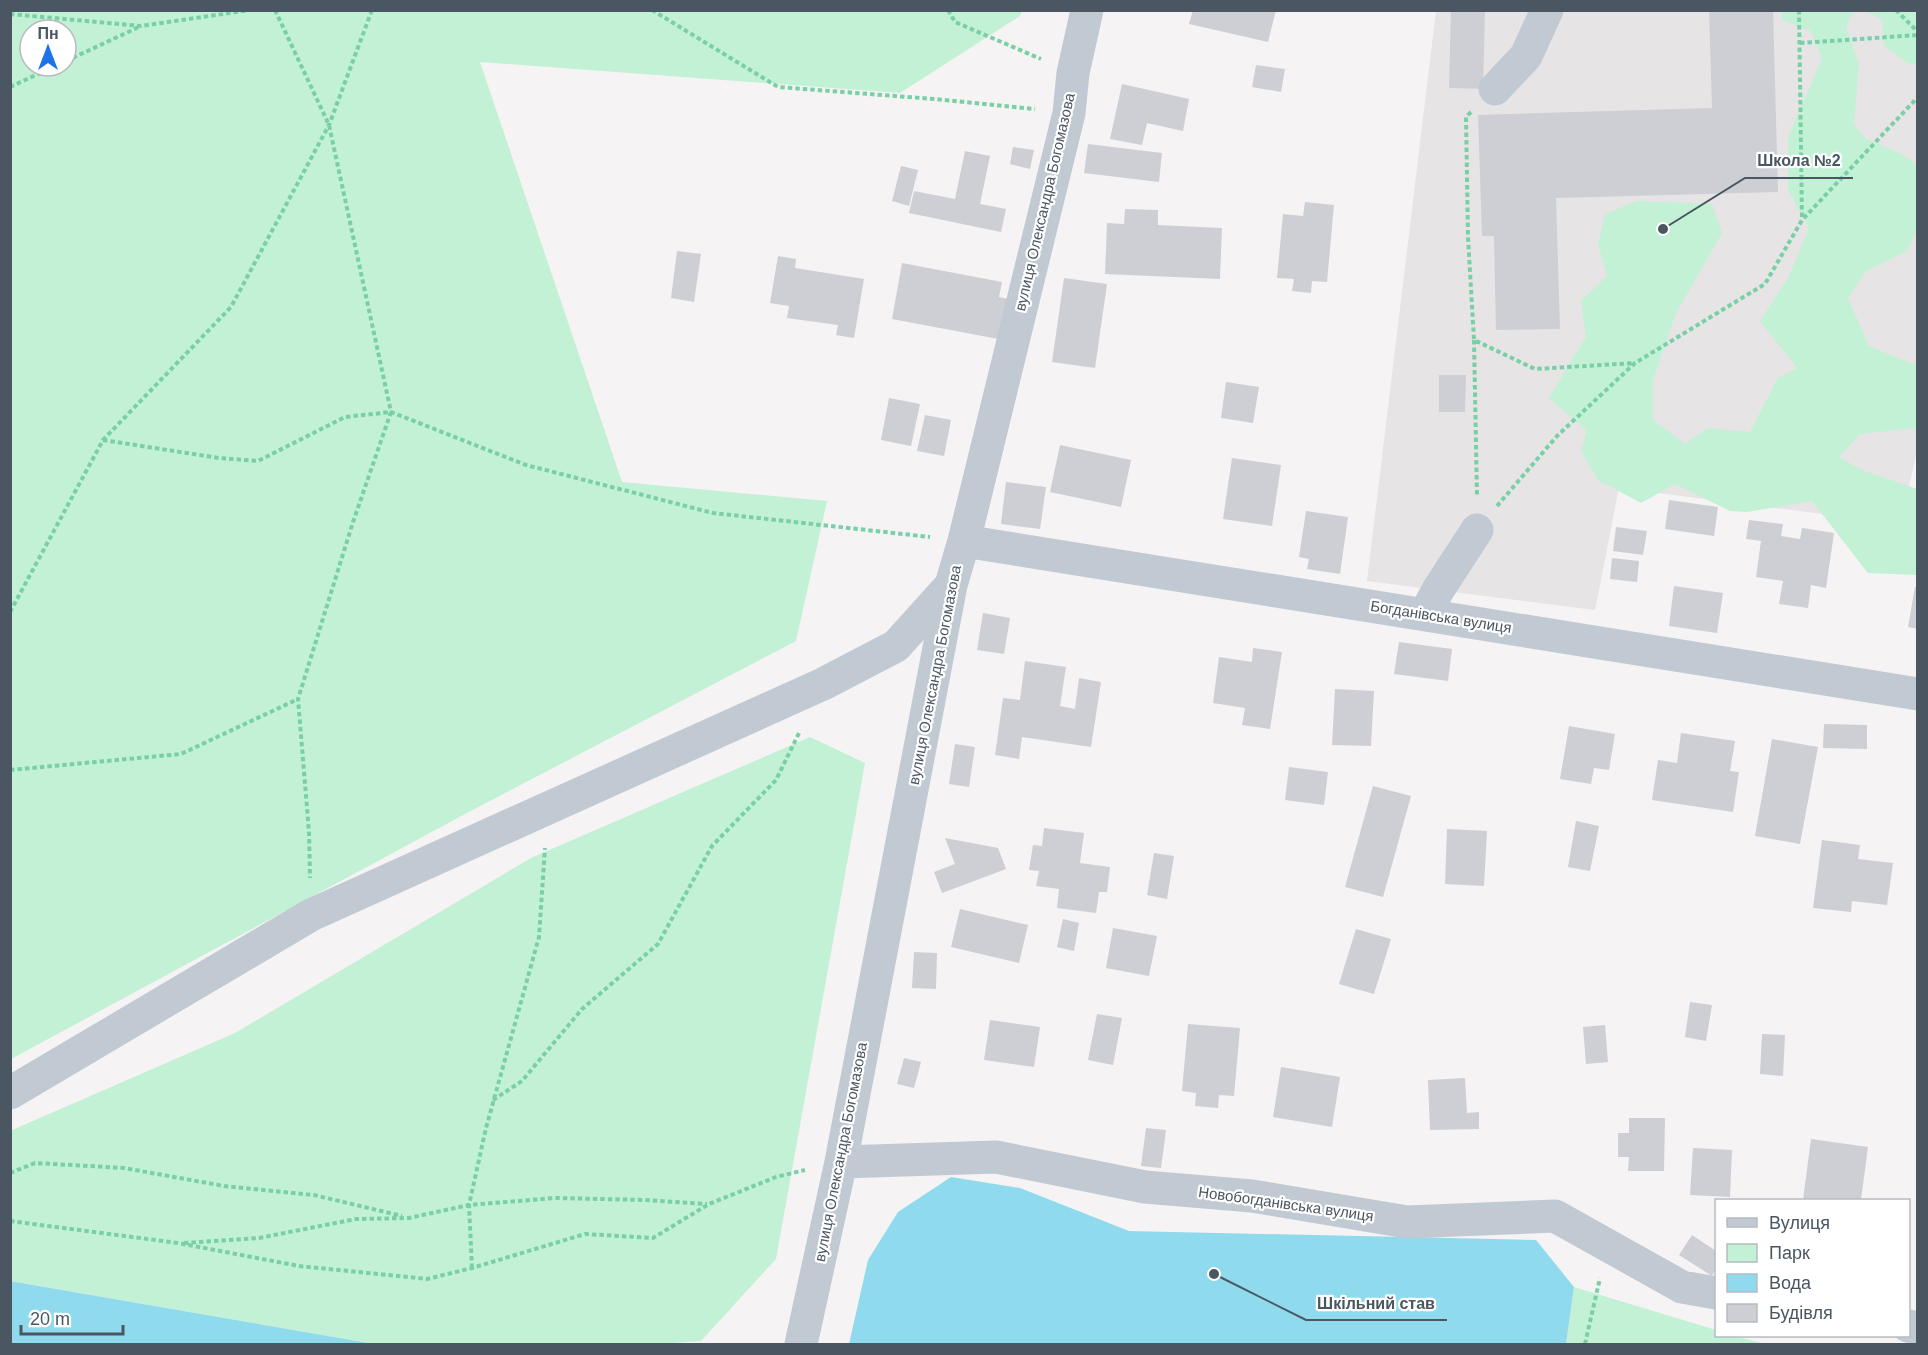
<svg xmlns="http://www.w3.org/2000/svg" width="1928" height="1355" font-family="Arial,sans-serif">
<rect width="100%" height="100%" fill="#f5f3f3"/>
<path fill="#e6e4e5" d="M1436,11H1917L1918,448L1900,524L1619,488L1595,610L1367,581Z"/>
<path fill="#c3f1d5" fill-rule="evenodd" d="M11,11H1022L1020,16L900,93L480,62L622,482L827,501L796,641L465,814L11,1059ZM30,30H66V66H30Z
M1781,11H1853L1846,28L1859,63L1854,124L1866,139L1902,154L1917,165V229L1907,251L1866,271L1848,298L1869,346L1912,364L1917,360V428L1860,434L1839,457L1862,470L1917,489V575L1868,573L1812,501L1747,512L1730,511L1675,484L1641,503L1598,480L1581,450L1587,431L1549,398L1586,337L1581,301L1607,276L1598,244L1605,214L1637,201L1712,204L1722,233L1675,315L1653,380V420L1685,444L1708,428L1750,432L1778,378L1797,368L1760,321L1788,278L1809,228L1788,190V137L1822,59L1811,31L1782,20Z
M1865,11H1917V64H1909L1884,46L1882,19Z
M810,737L865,763L776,1259L701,1341L654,1344H374L11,1281L10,1131L235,1033L531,858Z
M1574,1287L1716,1330V1336H1735L1765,1344H1566Z"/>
<path fill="#90daee" d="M951,1177L1020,1188L1129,1231L1536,1240L1574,1287L1566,1344H849L868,1260L898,1212Z
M10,1281L374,1344H11Z"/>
<path fill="#cdcfd5" d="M1193,10H1276L1268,42L1189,24Z
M1451,10H1485L1483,89L1449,88Z
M1709,10H1773L1778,192L1556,198L1560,329L1496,330L1494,236H1482L1478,115L1712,108Z
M1256,65L1285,69L1281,92L1252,87Z
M1122,84L1189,99L1183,131L1147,123L1142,145L1110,139Z
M1088,144L1162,153L1159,182L1084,173Z
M1013,147L1034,150L1030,169L1010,164Z
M965,151L990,156L980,204L1006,209L1001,232L909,213L914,191L955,199Z
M901,166L918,170L909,206L892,201Z
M1305,202L1334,205L1327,282L1312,281L1311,293L1292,291L1294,279L1277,278L1283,214L1303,216Z
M1125,209L1158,210V225L1222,228L1220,279L1105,274L1107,223L1124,224Z
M677,251L701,254L694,302L671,298Z
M778,256L796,259L795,268L864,279L854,338L836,335L838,325L787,318L789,306L770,303Z
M902,263L1002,282L999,297L1017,301L1009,341L892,319Z
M1064,278L1107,284L1095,368L1052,362Z
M1439,375H1466L1465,412H1439Z
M1226,382L1259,387L1253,423L1221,418Z
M889,398L920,404L911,446L881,440Z
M925,415L951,420L944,456L917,451Z
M1060,445L1131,460L1121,507L1050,492Z
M1232,458L1281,465L1272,526L1223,519Z
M1006,482L1046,487L1040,529L1001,524Z
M1669,500L1718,507L1714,536L1665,529Z
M1306,511L1348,517L1340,574L1307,569L1309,559L1299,557Z
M1749,520L1783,524L1781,536L1800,539L1802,528L1834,533L1826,588L1811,585L1808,608L1779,604L1783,581L1756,577L1761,541L1746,539Z
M1616,527L1647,531L1643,555L1613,551Z
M1612,558L1639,561L1637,582L1610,579Z
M1674,586L1723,593L1717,633L1669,626Z
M1915,587H1918V629L1908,627Z
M983,613L1010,618L1004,654L977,650Z
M1399,642L1452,649L1448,681L1394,674Z
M1253,648L1282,652L1270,729L1242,725L1245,708L1213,703L1219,657L1252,662Z
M1025,661L1066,667L1060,706L1075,709L1079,678L1101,682L1091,747L1022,737L1019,759L995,755L1003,698L1020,700Z
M1335,689L1374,691L1371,746L1332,745Z
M1824,724L1867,725V749L1823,748Z
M1569,726L1615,734L1609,770L1594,768L1591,784L1560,779Z
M1681,733L1735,741L1730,771L1739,772L1733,812L1652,800L1658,760L1677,763Z
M1772,739L1818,747L1800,844L1755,836Z
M955,744L975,747L969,787L949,784Z
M1289,767L1328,772L1324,805L1285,800Z
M1373,786L1411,796L1383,897L1345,887Z
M1576,821L1599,826L1590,871L1568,867Z
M1044,828L1084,833L1080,863L1110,867L1107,892H1099L1096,913L1057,908L1059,889L1036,886L1039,871L1029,870L1033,845L1042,846Z
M1447,829L1487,831L1484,886L1445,884Z
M945,838L998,848L1006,869L942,893L934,872L955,864Z
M1822,840L1860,845L1858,859L1893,863L1887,905L1852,901L1851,912L1813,908Z
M1154,853L1174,856L1167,899L1147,895Z
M960,909L1028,925L1019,963L951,947Z
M1063,919L1079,923L1074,951L1057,947Z
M1113,928L1157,936L1149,976L1106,968Z
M1356,929L1391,939L1374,994L1339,984Z
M914,952L937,953L936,989L912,988Z
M1690,1002L1712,1005L1706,1041L1685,1037Z
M1097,1014L1122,1018L1113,1065L1088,1060Z
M990,1020L1040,1027L1034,1067L984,1060Z
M1188,1024L1240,1028L1234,1096L1219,1095L1218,1108L1195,1106L1196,1093L1182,1091Z
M1605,1025L1608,1062L1586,1064L1583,1027Z
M1762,1034L1785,1035L1783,1076L1760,1074Z
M904,1058L921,1062L914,1088L897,1084Z
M1281,1067L1340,1077L1332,1127L1273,1117Z
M1465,1078L1467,1113L1479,1112V1129L1430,1130L1428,1080Z
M1629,1118H1665L1664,1171H1628L1629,1157H1618V1133H1629Z
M1146,1128L1166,1130L1161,1168L1141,1166Z
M1811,1139L1868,1147L1861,1200H1803Z
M1693,1148L1732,1150L1730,1197L1690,1195Z
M1692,1235L1716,1251V1268L1712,1276L1679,1255Z"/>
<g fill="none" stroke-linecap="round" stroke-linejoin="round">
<path stroke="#7ad0a6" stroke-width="4" stroke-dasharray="4.5 3" stroke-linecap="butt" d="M275,10L329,125L391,412L526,465L713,513L930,537
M652,10L778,87L934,99L1035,109
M948,10L955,22L1041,59
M1799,10L1802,219
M1896,10L1918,32
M10,14L141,26L250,10
M1800,43L1918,35
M66,61L141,26
M10,87L55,66
M1471,112L1466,117L1468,237L1474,340L1535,369L1635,363
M1474,340L1477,496
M103,440L219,458L258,461L345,417L391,412L353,522L298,699L309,832L310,878
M1497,506L1557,436L1635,363L1765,284L1802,220L1918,97
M10,612L103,440L231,307L329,125L372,10
M10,770L181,754L298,699
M493,1100L522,1081L582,1009L658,944L712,846L776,780L799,733
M10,1173L35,1163L124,1168L224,1186L314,1195L402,1216
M10,1221L178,1243L299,1266L427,1279L472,1268L585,1234L653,1238L709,1204L776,1177L805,1170
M184,1243L259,1238L356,1219L409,1218L469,1205L555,1198L645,1200L707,1204
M472,1268L469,1205L486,1128L539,937L545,848
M1585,1344L1600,1278"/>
<path stroke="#c1cad2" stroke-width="33" d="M1495,89L1526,56L1547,10
M964,541L1918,694
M1425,614L1438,590L1477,530
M10,1093L311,915L823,684L896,646L951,585
M841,1162L996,1157L1145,1187L1252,1196L1407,1222L1555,1216L1682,1287L1716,1293
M1908,1326L1918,1328
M801,1344L841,1162L951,585L964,541L1069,113L1073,73L1087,10"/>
</g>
<g text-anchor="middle" stroke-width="4.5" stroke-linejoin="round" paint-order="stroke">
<g font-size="15" fill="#4a5661" stroke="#fff">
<text transform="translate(1045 202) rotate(-77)" y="5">вулиця Олександра Богомазова</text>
<text transform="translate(1441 617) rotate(9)" y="5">Богданівська вулиця</text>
<text transform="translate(935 675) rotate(-79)" y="5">вулиця Олександра Богомазова</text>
<text transform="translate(841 1152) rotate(-79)" y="5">вулиця Олександра Богомазова</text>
<text transform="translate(1286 1204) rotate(8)" y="5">Новобогданівська вулиця</text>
</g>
</g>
<path fill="none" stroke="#4a5661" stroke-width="2" d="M1663 229L1745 178H1853M1214 1274L1306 1320H1447"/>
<g fill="#4a5661" stroke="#fff" stroke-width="2">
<circle cx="1663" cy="229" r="6"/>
<circle cx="1214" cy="1274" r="6"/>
</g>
<g font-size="16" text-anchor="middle" font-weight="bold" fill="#4a5661" stroke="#fff" stroke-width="4.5" stroke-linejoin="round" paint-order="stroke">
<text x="1799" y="166">Школа №2</text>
<text x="1376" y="1309">Шкільний став</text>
</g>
<rect width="1928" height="1355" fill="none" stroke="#4a5661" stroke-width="24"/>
<rect x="1715" y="1199" width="195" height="138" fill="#ffffff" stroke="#b7bbc0" stroke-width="1.5"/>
<rect x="1727" y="1218" width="30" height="9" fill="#c1cad2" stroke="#b7bbc0" stroke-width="1.5"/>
<text x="1769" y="1229" font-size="18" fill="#4a5661">Вулиця</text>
<rect x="1727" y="1244" width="30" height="18" fill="#c3f1d5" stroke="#b7bbc0" stroke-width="1.5"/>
<text x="1769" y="1259" font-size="18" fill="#4a5661">Парк</text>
<rect x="1727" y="1274" width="30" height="18" fill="#90daee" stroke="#b7bbc0" stroke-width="1.5"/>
<text x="1769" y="1289" font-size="18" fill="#4a5661">Вода</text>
<rect x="1727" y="1304" width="30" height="18" fill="#cdcfd5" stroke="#b7bbc0" stroke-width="1.5"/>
<text x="1769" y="1319" font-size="18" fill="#4a5661">Будівля</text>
<g transform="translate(48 48)"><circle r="28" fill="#ffffff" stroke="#b7bbc0" stroke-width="1.5"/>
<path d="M0-4.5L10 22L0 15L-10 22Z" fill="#1a73e8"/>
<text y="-9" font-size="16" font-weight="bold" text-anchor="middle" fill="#4a5661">Пн</text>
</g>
<path d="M21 1325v9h102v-9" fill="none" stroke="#4a5661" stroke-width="3"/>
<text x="30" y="1325" font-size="18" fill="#4a5661" stroke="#ffffff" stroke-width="4.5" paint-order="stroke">20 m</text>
</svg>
